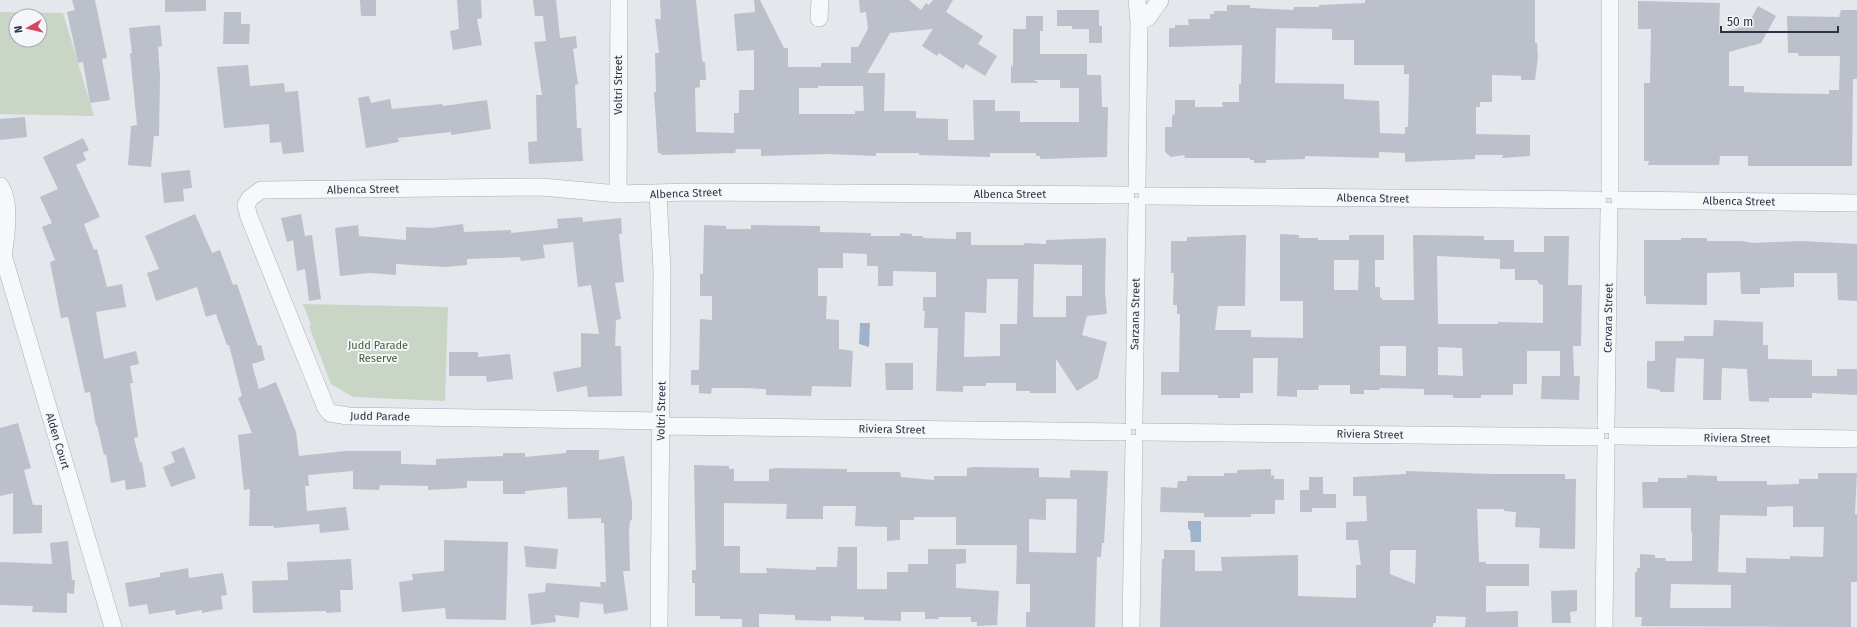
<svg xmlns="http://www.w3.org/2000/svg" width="1857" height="627" font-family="'Fira Sans',sans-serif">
<rect width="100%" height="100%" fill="#e4e7ec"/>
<path fill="#c9d6c5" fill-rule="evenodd" d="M0,12L63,13L94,116L0,114ZM16,16H40V40H16Z
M303,304L448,307L445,401L353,397L331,384L309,326L311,325Z"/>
<path fill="#9fb4cc" d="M860,323H870L869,347L859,344Z
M1188,521H1201V542H1191L1190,530L1188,529Z"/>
<path fill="#bbc0ca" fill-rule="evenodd" d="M72,0H95L107,58L102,59L110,100L90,103L83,62L78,63L67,12L75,10Z
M165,0H206V11L165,12Z
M360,0H376V16H361Z
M457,0H481L482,18L477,19L482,45L453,50L450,31L459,29Z
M533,0H556L560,38L576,36L577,48L573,49L578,84L575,85L577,128H581L583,161L529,164L528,142L537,141L536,95H542L534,42L546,41L543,16H535Z
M660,0H696L702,59L703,62H705L706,80H700V87L695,88L696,132L734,133V113H739V90H754V50L737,51L734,14L755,12L754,0H760L784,48H788V67H821V63H851V47H858L868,29L866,12L860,13L859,0H909L921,10L926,3L929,5L933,0H953L946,12L983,36L978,44L997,56L985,76L966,64L963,69L939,53L937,56L922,46L933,29L890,33L867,73H885L884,111H916V118L948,119V140H974L973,100H995V111H1020V122H1079V88H1060V80H1034L1039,83H1011V65L1013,67V29H1026V16H1043V31H1040V54H1087V75H1101L1102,107H1108L1107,157L1040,159V156H1036V153H990V157L919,155V153H876V156L828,154L761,156V149H736L735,153L661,155V153H658L654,92H656L655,53H659L655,19H661ZM818,86H863L864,111H855V114H799V88H818Z
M1365,0H1535V43H1537L1538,57L1535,80H1521V76L1492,75V102H1480V107H1476V134L1530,135V156L1502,158L1503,155H1475V159L1405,162V153L1379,152V158L1305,156V159L1266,160V163H1254V160H1250V158H1185L1184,155L1171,157L1165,152V127H1172V116L1175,114V100H1195V107H1223L1222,102H1239V84H1241L1242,45L1169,47V28H1175V25H1189L1188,19H1210V14H1214V11H1227V5H1250V8L1293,10L1294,7H1319V5L1365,3ZM1276,28L1332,29V40H1354V65H1404V74H1409L1408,127H1405V134L1380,133L1379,101L1344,99V84L1275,83Z
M1638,1L1720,3L1719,33L1747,26L1758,6L1776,16L1761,43L1729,52V86H1744V92L1764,93L1829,94V90H1839L1840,56H1799L1798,53H1788L1787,16L1839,17L1841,10H1857V79H1853L1852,166H1748V156H1720L1719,165H1648L1649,161H1644V83H1650L1651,29H1638Z
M1057,10H1099V26H1102V43H1089V29H1072V26H1057Z
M224,12H241V24H250L249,44H223Z
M160,25L162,46L158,47L160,76L159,136H154L151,167L128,165L131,126L137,125L130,53H132L129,28Z
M248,65L250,86L284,83L285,92L298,91L304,152L283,154L281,142L270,143L269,124L224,128L217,67Z
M369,96L371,103L390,99L392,109L442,104L443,106L487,100L491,129L451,135V132L398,138L399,142L366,148L358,98Z
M25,117L27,137L0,140V119Z
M83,138L89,150L83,153L86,160L76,165L100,217L84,224L94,250L97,249L107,287L122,284L126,307L96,312L104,359L136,351L139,364L130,366L133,383H130L138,437L134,438L140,462H142L146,487L126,490L125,480L111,483L106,454L104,455L97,425L96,426L90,392L85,393L68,317L61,318L50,262L55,260L42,227L52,223L40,197L58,189L43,157Z
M190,170L192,188L183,189L184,201L164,203L161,173Z
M195,214L212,253L220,250L233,285L237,284L258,346L261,345L265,360L252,364L259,389L276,382L296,432L299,456L345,451H401V464L436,465V459L503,456V453H525V457L566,453V450H599V460L624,456L632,502V520L630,521L629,533L630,571H623L628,610L604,614L603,604L580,602L579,618L555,615L556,622L531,625L528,594L545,592L546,583L601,587L600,582H606L604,523H601V518L568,519L567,487L525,491V494H503V481H467V488L428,490V486L380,485L379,490L353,489V471L308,475L309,486H305L307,511L346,507L349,530L320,533L319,524L274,528V526H249L250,489L244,490L238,435L252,433L238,398L242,396L229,345H227L216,314L206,317L197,287L156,301L147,273L159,269L145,236Z
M301,214L305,236L312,235L321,299L309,301L305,269L297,271L293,240L287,242L281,218Z
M582,217L583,222L621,218L622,234H619L624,282L615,283L621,319L616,320L615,346H621L622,396L588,397L587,386L557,392L553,372L581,367V333L599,334L591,285L578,287L573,242L543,245L545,258L521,261L520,257L467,259V265L445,267L396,264V275L370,273L340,276L335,228L358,225L359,236L406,240V227L431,228L463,224L464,232L511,230V233L558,228L557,219Z
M704,225L726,226V229H751V225L820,226V232L871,233V236H900V233L912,234V236H923V238L956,239V232H971V245H1024V243L1046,244V240L1106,238L1105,292L1107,314L1087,316L1082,335L1107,342L1098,378L1077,391L1056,359V393H1030V391H1016V383H986V386H963V392L936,391L938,328H924L925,311H923V297H936V272L893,271V286H878V266H867V254L843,253V268H818V296H827L826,319L839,320V349L853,351L851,387L812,386L811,396L766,395V389L746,388H712L711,394L699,393V385H691V370H699L700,319L712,320V296H700V274H703ZM1034,264L1082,265V296H1066V317H1033ZM987,279H1018L1017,324H1000V356L964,357L965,312L986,313Z
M1280,234L1299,235V238H1318V240H1349V235H1384V260H1375V287H1380V298H1382V300H1414L1413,235L1484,236V240H1514V252H1544V236H1569L1568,285H1582L1581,346H1573L1574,376H1580L1579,400L1541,399L1542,376H1560V351H1527V384H1513V395H1481V398H1453V395H1424V389L1380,388L1379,390H1364V394H1350V385H1319L1318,390H1297V397L1277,396L1278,358H1253V393H1240V398H1218V395H1161V372H1179L1180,314H1177V305H1173L1174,273H1171V241H1187V237L1246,235L1245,306H1218L1215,330H1251V337L1303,338V301H1280ZM1437,256L1500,259V269H1515V280H1537L1539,284L1543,285V323L1498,322V324H1438ZM1334,260H1359L1358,290H1334ZM1380,346H1406V376L1380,375ZM1438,347L1462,348L1463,376L1438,375Z
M1681,238H1707V241H1742L1752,243L1801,241L1857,244V301L1838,300L1837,273H1794V287L1760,288V294H1741L1740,272L1707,273V305L1646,304V296H1644V240H1681Z
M1714,320L1763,322V345H1768V359L1812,360V376H1837V369H1857V395L1812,393V398H1769V402L1749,401L1747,369L1722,368L1721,400H1703L1704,359L1676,358L1674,392H1660V390L1647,388V361H1655V341H1684V336H1713Z
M449,352H478V357L510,354L513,379L487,382L486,376H449Z
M885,363H913V390H886Z
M18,423L31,468L24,470L33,505H42V533L13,534V493L0,496V428Z
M184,447L196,478L171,487L163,467L175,462L171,452Z
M694,465L729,466V469H734V481H769V469L776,468L847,469V472H900L901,477L934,480V476H967V468L974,467L1039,468V477L1070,478V470L1108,471L1104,543H1102L1101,557H1097L1095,627H1026V612H1030V584H1016L1017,545H956V517H914V520H900V540L887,541V527L855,526L856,506H823V519H786L787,504L724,503V546H740V573H767L766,568L816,570V567H837L838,547H857V589H887V572H908V564H928V549H966V563L956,564V588L999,591L997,625L977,626V622H971V617H938L939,619H925V612H901V621L864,620V617L831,616V621L795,620V615L759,614V627H742V619H720V616H695V583H692V570H696ZM1046,499H1077L1076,553L1029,552V519L1046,520Z
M1271,469V476L1274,475V479H1284V500H1275V514H1251V517H1204V513L1160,512L1161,487L1177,488L1178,481H1187V476H1224V473H1237V470Z
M1406,471L1492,474H1565V479H1576L1575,549L1539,548L1540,528L1515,527L1516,512L1504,511V509H1477L1479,562H1486V564H1529V586H1486V612L1518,611V627H1465L1466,617L1436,616V623H1433V627H1160L1162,559H1164V550H1195V571H1222L1221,557L1298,555V596L1356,598V565H1361L1358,540H1346V522L1367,521L1366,496H1353V477L1406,474ZM1392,550H1416L1415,584L1390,574V551Z
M1818,473H1857L1855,514H1857V582H1851V627L1641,626L1642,617H1635V572H1637V568H1640V554L1655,555V558H1666L1665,561H1692V531L1691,532V508H1643L1642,482H1658V478H1687V475L1717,476V481H1767V485L1799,484V479H1818ZM1793,506V527H1824L1823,557L1790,556V559L1746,558V573L1718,572L1720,515L1767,516V507ZM1671,584L1731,585V608H1670Z
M1309,477H1323V494H1336V508H1312V512H1300V490H1309Z
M444,540L508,542L506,620L446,619L445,608L402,612L399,582L413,580L412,574L444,571Z
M68,541L72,580H75L74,594L67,593V613L32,612L33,606L0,605V562L52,564L50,543Z
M524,546L558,549L556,569L526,567Z
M351,559L353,590H340L341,612L326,613V611L253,613L252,581L288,580L287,562Z
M188,568L189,578L223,573L227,595L221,596L223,609L202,613V610L176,615L175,610L149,614L147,604L129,607L125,583L160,577V573Z
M1577,590V611L1570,612L1571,623H1552L1551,591Z"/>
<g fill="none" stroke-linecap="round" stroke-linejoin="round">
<defs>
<path id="minor" d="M1137,0L1139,22L1137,185
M819,18L820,0
M1139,22L1148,17L1160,0
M0,186C11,201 6,238 3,255L113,627
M1610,190V0
M618,194L619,0
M658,194L662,271L659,627
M1147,196L1598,200
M1620,200L1857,203
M662,421L348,416L330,413L326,408L249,217L246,205L250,198L261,190L542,187L618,194L689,192L1126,195
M1134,421L1137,206
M1606,425L1609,211
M662,426L1123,432
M1144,432L1596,437
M1617,436L1857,439
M1131,627L1134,443
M1604,627L1606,447"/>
</defs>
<use href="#minor" stroke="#a9aeb7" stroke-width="18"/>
<use href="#minor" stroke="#f7f8fa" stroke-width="17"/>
</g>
<g text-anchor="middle" stroke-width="4" stroke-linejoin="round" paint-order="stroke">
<g font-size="11" fill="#2b3445" stroke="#f4f6f9">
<text transform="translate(618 85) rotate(-90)" y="4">Voltri Street</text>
<text transform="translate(363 189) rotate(-1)" y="4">Albenca Street</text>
<text transform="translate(686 193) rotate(-2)" y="4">Albenca Street</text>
<text x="1010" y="198">Albenca Street</text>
<text transform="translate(1373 198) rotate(1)" y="4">Albenca Street</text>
<text transform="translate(1739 201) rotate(1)" y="4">Albenca Street</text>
<text transform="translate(1135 314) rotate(-89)" y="4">Sarzana Street</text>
<text transform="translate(1608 318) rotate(-89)" y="4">Cervara Street</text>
<text transform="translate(661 411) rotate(-89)" y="4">Voltri Street</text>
<text transform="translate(380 416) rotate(1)" y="4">Judd Parade</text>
<text transform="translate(892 429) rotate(1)" y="4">Riviera Street</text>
<text transform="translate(1370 434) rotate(1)" y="4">Riviera Street</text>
<text transform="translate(1737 438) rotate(1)" y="4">Riviera Street</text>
<text transform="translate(58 441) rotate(73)" y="4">Alden Court</text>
</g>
<g font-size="11" fill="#3f6138" stroke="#f4f6f9">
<text x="378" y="349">Judd Parade<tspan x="378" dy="13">Reserve</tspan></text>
</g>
</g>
<g transform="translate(28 28) rotate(262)"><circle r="19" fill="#f4f6f9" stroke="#a4a8b1"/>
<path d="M0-3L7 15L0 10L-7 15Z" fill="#d1495b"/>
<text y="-6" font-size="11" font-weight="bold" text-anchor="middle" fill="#2b3445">N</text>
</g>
<path d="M1721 26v6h117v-6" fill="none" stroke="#2b3445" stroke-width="2"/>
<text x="1727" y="26" font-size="12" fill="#2b3445" stroke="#f4f6f9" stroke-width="3" paint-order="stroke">50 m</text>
</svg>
